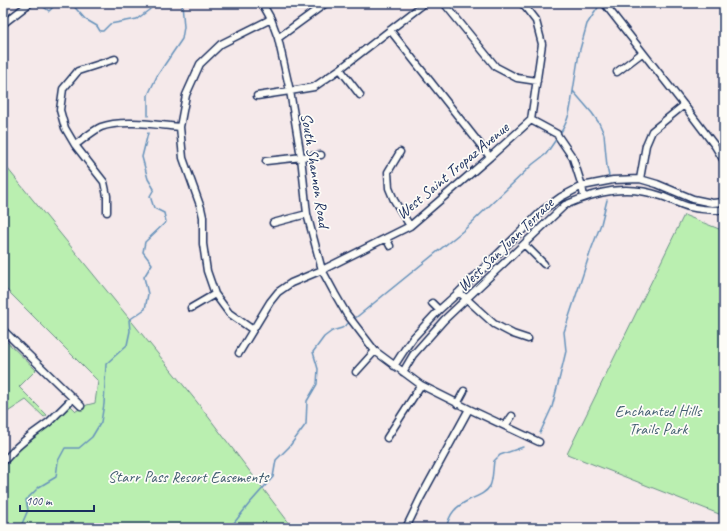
<svg xmlns="http://www.w3.org/2000/svg" width="727" height="531" font-family="Caveat,sans-serif">
<rect width="100%" height="100%" fill="#f5e9ea"/>
<filter id="ink" filterUnits="userSpaceOnUse"><feTurbulence type="fractalNoise" baseFrequency=".025" numOctaves="2"/><feDisplacementMap in="SourceGraphic" scale="8" xChannelSelector="R" yChannelSelector="G"/><feConvolveMatrix kernelMatrix="1 2 1 2 8 2 1 2 1" color-interpolation-filters="sRGB"/></filter>
<g filter="url(#ink)">
<path fill="#baefb0" stroke="#6a8f87" d="M3,163L197,402L293,528H3V468L24,446L47,428L70,405L76,411L87,405L95,403L98,381L6,289L3,291V287L5,286L3,282Z
M684,215L724,231V516L567,454Z
M3,338L36,370L19,387L47,415L44,417L26,400L3,415Z"/>
<g fill="none" stroke-linecap="round" stroke-linejoin="round">
<path stroke="#6692bb" stroke-width="1.5" d="M71,3L85,19L97,26L100,31H103L110,24L137,19L149,10L155,3
M601,3L587,24L579,53L573,91L592,113L599,123L604,134L607,167L609,176
M41,5L49,11C53,8 54,4 58,3
M148,116V95L157,76L182,39L184,27L182,3
M559,135C569,121 571,107 573,91
M353,320L464,230L533,164L546,154L557,138
M540,433L552,407L560,376L566,351L564,332L591,250L601,224L607,200
M22,528L21,526L28,510L26,500L39,487L56,477L58,461L65,448H79L92,437L101,422L104,404L106,364L127,345L130,331L129,320L145,309L148,294L144,277L152,264L143,252L145,242L166,222L164,213L154,208L150,196L154,189L148,179L142,157L148,133
M230,528L249,504L273,477L276,460L289,447L306,424L307,401L317,384L318,369L313,352L324,337L332,331L342,328L350,322
M446,528C450,513 455,507 469,500C477,496 485,494 490,486C493,481 493,466 494,461L500,455L523,447"/>
<defs>
<path id="minor" d="M262,3L271,19L278,38L290,91L301,157L307,214L322,270L335,294L346,313L375,351L421,385L469,409L539,442
M444,3L496,67L517,78L537,81
M604,3L684,105L715,146L724,161
M3,24L30,3
M390,30L490,157
M278,38L326,3
M340,69L360,95
M617,72L642,53
M257,96L290,91L314,87L340,69L425,3
M531,120L557,134L558,136L573,158L582,186L584,197
M75,145C82,140 94,130 101,127C122,119 158,125 180,127
M400,152L388,172L389,188L394,200L410,226
M266,161L321,155
M640,179L646,145L652,131L684,105
M107,212V196L104,182L75,145L65,128L60,110L63,89L78,71L115,59
M273,223L307,214
M386,238L390,246
M524,244L544,264
M459,292L494,324L513,334L528,339
M432,303L439,310
M191,308L215,294
M3,330L81,406
M253,330L229,313L215,294L207,271L203,244V217L201,208L183,158L180,127L186,95L200,64L221,44L271,19
M239,353L270,302L278,292L291,283L322,270L410,226L490,157L531,120L542,44L536,21L522,3
M394,366L405,349L413,338L439,310L459,292L543,210L561,197L582,186L613,180L640,179L657,184L693,199L712,203L724,202
M356,372L375,351
M403,372L413,355L444,320L565,205C598,191 627,184 661,196C671,199 680,205 690,207C701,210 713,210 724,210
M457,404L464,391
M505,426L512,416
M387,438L421,385
M3,462L17,447L31,435L49,422L73,398
M406,528L421,497L469,409"/>
</defs>
<use href="#minor" stroke="#1b2f5e" stroke-width="9"/>
<use href="#minor" stroke="#fdfcf7" stroke-width="6"/>
</g>
</g>
<g text-anchor="middle" stroke-width="3.5" stroke-linejoin="round" paint-order="stroke">
<g font-size="16" fill="#1b2f5e" stroke="#fdfcf7">
<text transform="translate(316 170) rotate(81)" y="6">South Shannon Road</text>
<text transform="translate(452 170) rotate(-40)" y="6">West Saint Tropaz Avenue</text>
<text transform="translate(505 244) rotate(-44)" y="6">West San Juan Terrace</text>
</g>
<g font-size="16" fill="#435f72" stroke="#fdfcf7">
<text x="658" y="416">Enchanted Hills<tspan x="658" dy="18">Trails Park</tspan></text>
<text x="188" y="482">Starr Pass Resort Easements</text>
</g>
</g>
<rect width="727" height="531" fill="none" stroke="#fdfcf7" stroke-width="16"/>
<rect x="8" y="8" width="711" height="515" fill="none" stroke="#1b2f5e" stroke-width="1.5" filter="url(#ink)"/>
<path d="M20 505v6h74v-6" fill="none" stroke="#1b2f5e" stroke-width="2"/>
<text x="26" y="505" font-size="12" fill="#1b2f5e" stroke="#fdfcf7" stroke-width="3" paint-order="stroke">100 m</text>
</svg>
